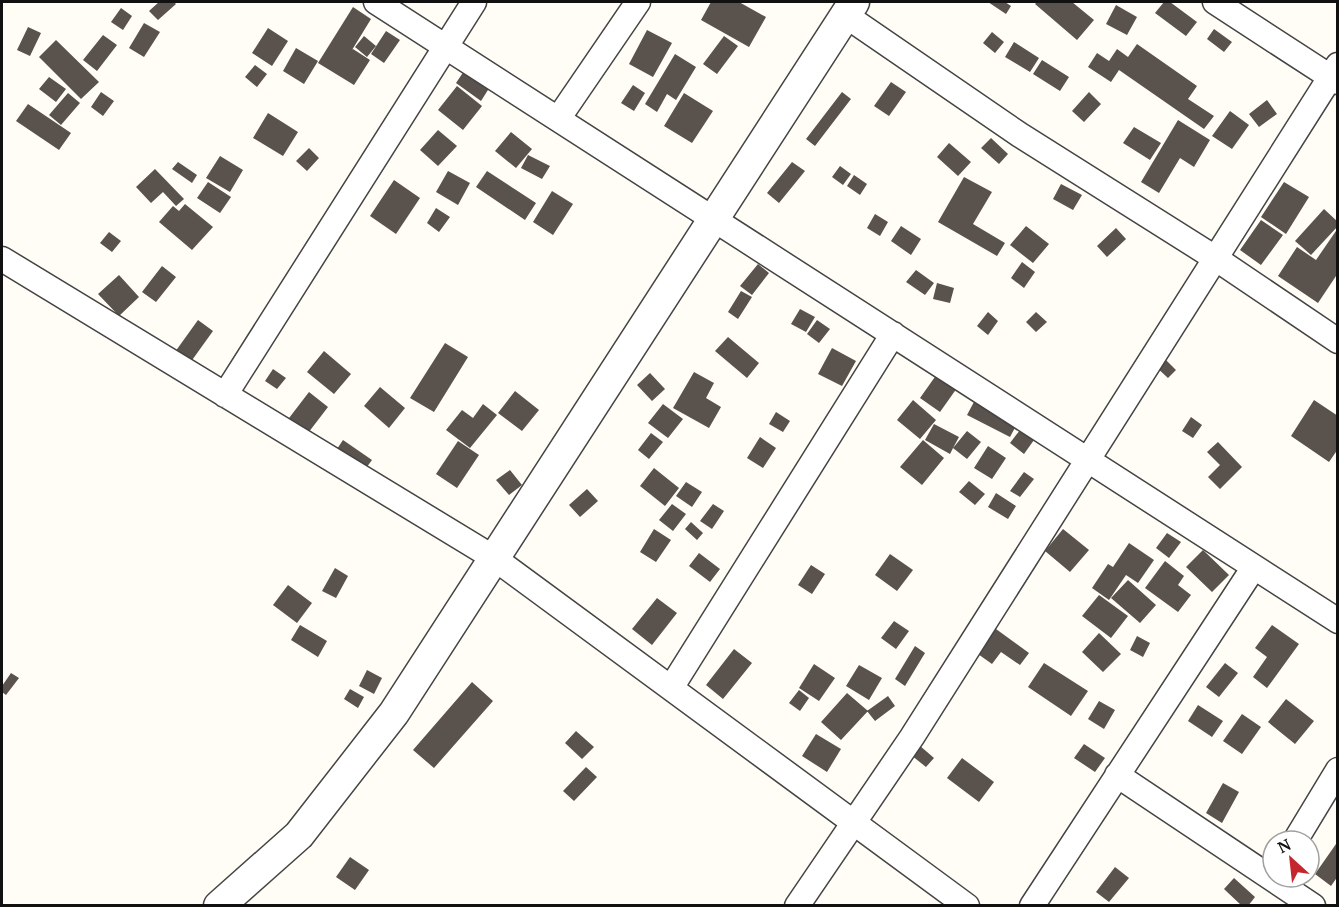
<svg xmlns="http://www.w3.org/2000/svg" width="1339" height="907" font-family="'PT Serif',serif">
<rect width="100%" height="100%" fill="#fffdf5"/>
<path fill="#5a524d" d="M159,2H174L176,4L158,20L149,11Z
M711,2H739L766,17L749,47L701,20Z
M988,2H1005L1011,6L1006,14Z
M1037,2H1072L1094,20L1077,40L1035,4Z
M1164,2H1170L1197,22L1186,36L1155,13Z
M1116,5L1137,17L1127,35L1106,24Z
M353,7L371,19L352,50L353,49L370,60L354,85L318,63Z
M121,8L132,16L123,30L111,22Z
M144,23L160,32L144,57L129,48Z
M28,27L41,33L30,56L17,50Z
M268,28L288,41L272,66L252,53Z
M1214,29L1232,42L1224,52L1207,39Z
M647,30L672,43L653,77L629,64Z
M386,31L400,40L384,63L371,54Z
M992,32L1004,42L995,53L983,43Z
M103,35L117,45L97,71L83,60Z
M364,36L376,46L367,57L355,47Z
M724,36L738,46L717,74L703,64Z
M56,40L99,82L81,99L39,57Z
M1014,42L1039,58L1030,72L1005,57Z
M1137,44L1197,86L1188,99L1214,116L1204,129L1119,70L1111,82L1088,67L1097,53L1109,61L1117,49L1128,57Z
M296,48L318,61L304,84L283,71Z
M675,54L696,67L676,100L667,94L657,112L645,104Z
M1042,60L1069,77L1060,91L1033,74Z
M255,65L267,74L257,87L245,77Z
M468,65L493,82L481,101L456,83Z
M49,77L66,89L56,102L39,89Z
M891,82L906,92L889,116L874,106Z
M633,85L645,93L634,111L621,103Z
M457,86L482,106L463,130L438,110Z
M101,92L114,101L103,116L91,107Z
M842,92L851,99L815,146L806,139Z
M1089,92L1101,104L1084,122L1072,111Z
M68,93L80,103L61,125L49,115Z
M684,93L713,111L692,143L664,126Z
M1267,100L1277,114L1259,127L1249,114Z
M28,104L71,133L59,150L16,121Z
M1230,111L1249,125L1232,149L1212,136Z
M268,113L298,132L283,156L253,138Z
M1178,120L1210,140L1194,167L1180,158L1159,193L1141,182Z
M1134,127L1161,143L1150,160L1123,143Z
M438,130L457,146L438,166L420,150Z
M511,132L532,149L516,168L495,151Z
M991,138L1008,154L999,164L981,148Z
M949,143L971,162L958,176L937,157Z
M309,148L319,158L307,171L296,161Z
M528,155L550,166L542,179L521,168Z
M220,156L243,170L230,192L206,178Z
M178,162L197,175L192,183L172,169Z
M792,162L805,171L779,203L767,193Z
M840,166L851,174L843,185L832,177Z
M155,169L184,199L176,206L163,192L151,203L136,187Z
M448,171L470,183L458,205L436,192Z
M487,171L536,203L525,220L476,187Z
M854,175L867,184L860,195L847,186Z
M964,177L992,192L973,224L1005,243L997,256L938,222Z
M394,180L420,198L396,234L370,216Z
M208,182L231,197L220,213L197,198Z
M1284,182L1309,197L1286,234L1261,217Z
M1061,184L1082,195L1073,210L1053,199Z
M552,191L573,204L553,235L533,222Z
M185,204L213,227L192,250L159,222L173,206L179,211Z
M436,208L450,217L439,232L427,223Z
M1324,209L1338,222V226L1311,255L1295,241Z
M875,214L888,222L880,236L867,228Z
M1261,220L1283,235L1261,265L1240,250Z
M901,226L921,239L911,255L891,241Z
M1026,226L1049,244L1033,263L1010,245Z
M1116,228L1126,239L1107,257L1097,246Z
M1338,228V273L1318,303L1278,276L1297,247L1316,260Z
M109,232L121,241L112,252L100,243Z
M1022,262L1035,272L1024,288L1011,278Z
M758,264L769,273L752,295L740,286Z
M162,266L176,277L156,302L142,292Z
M916,270L934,283L925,295L906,282Z
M119,275L139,297L119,316L98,294Z
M937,283L954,288L950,303L933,299Z
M741,291L752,297L738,319L728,312Z
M800,309L815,317L806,332L791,324Z
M988,312L998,321L988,335L977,326Z
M1036,312L1047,322L1036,332L1026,322Z
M198,320L213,331L190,363L175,352Z
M817,320L830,329L819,343L807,334Z
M728,337L759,363L747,378L715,351Z
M445,343L468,357L434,412L410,398Z
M832,348L856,361L842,386L818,374Z
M324,351L351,374L334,394L307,372Z
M1162,356L1176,370L1168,378L1154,365Z
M273,369L286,378L277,389L265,381Z
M694,372L714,383L706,398L721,407L709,428L673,408Z
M650,373L665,389L652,401L637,385Z
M937,374L957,388L940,412L920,398Z
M380,387L405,408L389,428L364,406Z
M515,391L539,410L522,431L498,413Z
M309,392L328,407L305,437L286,422Z
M913,400L936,420L920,439L897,420Z
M975,400L1018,422L1010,437L967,415Z
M1314,400L1338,416V449L1329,462L1291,436Z
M483,404L497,415L470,448L446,430L462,410L473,418Z
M663,404L683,419L668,438L648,423Z
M776,412L790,421L783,432L769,424Z
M1191,417L1202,425L1193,438L1182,431Z
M934,424L959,437L953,448L967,431L981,442L967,459L953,448L950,454L925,440Z
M1020,430L1034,440L1024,454L1010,443Z
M651,433L663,442L649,459L638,450Z
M760,437L776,448L763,468L747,458Z
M343,440L372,460L361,475L333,455Z
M923,440L944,458L922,485L900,467Z
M458,441L479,455L457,488L436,474Z
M1218,442L1242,467L1220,489L1208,477L1220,465L1207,452Z
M988,446L1006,458L992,479L974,468Z
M654,468L679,488L665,506L640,486Z
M510,470L522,485L509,495L496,480Z
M1024,472L1034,479L1020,497L1010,491Z
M969,481L985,494L975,505L959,492Z
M686,482L702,492L692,507L676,496Z
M587,489L598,501L580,517L569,505Z
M996,493L1016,506L1008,519L988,507Z
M672,504L686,514L673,531L659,520Z
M713,504L724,511L712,529L700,521Z
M691,522L703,533L697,540L685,529Z
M654,529L671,540L656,562L640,552Z
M1063,529L1089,550L1070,572L1045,551Z
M1167,533L1181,542L1169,558L1156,548Z
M1129,543L1154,560L1138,583L1126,575L1109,600L1092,588L1108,564L1113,567Z
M1203,550L1229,575L1212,592L1186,567Z
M699,553L720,569L710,582L689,566Z
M890,554L913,570L897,591L875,575Z
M1165,561L1184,576L1178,585L1191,595L1178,612L1145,588Z
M811,565L825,574L812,594L798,585Z
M335,568L348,576L336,598L322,591Z
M1128,580L1156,605L1140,623L1111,598Z
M288,585L312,603L297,623L273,605Z
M1099,595L1128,616L1111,638L1082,616Z
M657,598L677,613L652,645L632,629Z
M894,621L909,631L896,649L881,638Z
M300,625L327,641L318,657L291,640Z
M1272,625L1299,644L1267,688L1253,677L1267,657L1255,648Z
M996,629L1029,653L1020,665L1001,652L992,664L978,654Z
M1099,633L1121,654L1103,672L1082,652Z
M1137,636L1150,643L1143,657L1130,650Z
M915,646L925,653L905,686L895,679Z
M734,649L752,663L723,699L706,685Z
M1044,663L1088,691L1071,716L1028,687Z
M1225,663L1238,673L1219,697L1206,687Z
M814,664L835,678L819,701L799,688Z
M859,665L882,678L869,700L846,686Z
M367,670L382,678L374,694L359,686Z
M11,673L19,678L6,695L2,692V686Z
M472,682L493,701L434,768L413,750Z
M350,689L364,697L358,708L344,699Z
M799,690L809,698L800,711L789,703Z
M847,693L868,711L841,740L821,722Z
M888,696L895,706L875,721L867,711Z
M1286,699L1314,721L1295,744L1268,722Z
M1099,701L1115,710L1104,729L1088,719Z
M1198,705L1223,721L1212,737L1188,721Z
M1242,714L1261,727L1242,754L1223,741Z
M576,731L594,747L582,759L565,743Z
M816,734L841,749L827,772L802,756Z
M1084,744L1105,758L1095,772L1074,758Z
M919,745L934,758L926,767L911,755Z
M962,758L994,782L979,802L947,778Z
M586,767L597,777L574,801L563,791Z
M1223,783L1239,792L1222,823L1206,813Z
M1336,844L1338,846V876L1331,886L1315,874Z
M350,857L369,870L355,890L336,877Z
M1115,867L1129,878L1109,902L1096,892Z
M1234,878L1255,897L1248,906H1242L1224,889Z"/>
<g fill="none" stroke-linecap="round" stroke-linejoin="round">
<defs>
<path id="minor" d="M376,2L1338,621
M1215,2L1338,82
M845,15L1020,135L1215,258L1338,341
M558,119L638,2
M2,259L494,558L967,906
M225,395L474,2
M671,688L893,334
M1117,775L1313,906
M1295,841L1338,770
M797,906L912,737L1338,65
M1032,906L1254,567"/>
<path id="tertiary" d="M219,906L299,835L394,713L854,2"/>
</defs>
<use href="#minor" stroke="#444" stroke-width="27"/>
<use href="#tertiary" stroke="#444" stroke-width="33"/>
<use href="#minor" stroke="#fff" stroke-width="24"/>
<use href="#tertiary" stroke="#fff" stroke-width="30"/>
</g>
<rect width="1339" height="907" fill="none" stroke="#111111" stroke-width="6"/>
<g transform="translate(1291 859) rotate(333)"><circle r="28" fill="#ffffff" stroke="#a0a0a0" stroke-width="1.5"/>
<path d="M0-4.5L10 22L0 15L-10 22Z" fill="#c4262e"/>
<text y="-9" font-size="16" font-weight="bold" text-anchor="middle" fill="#111111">N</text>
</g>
</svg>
